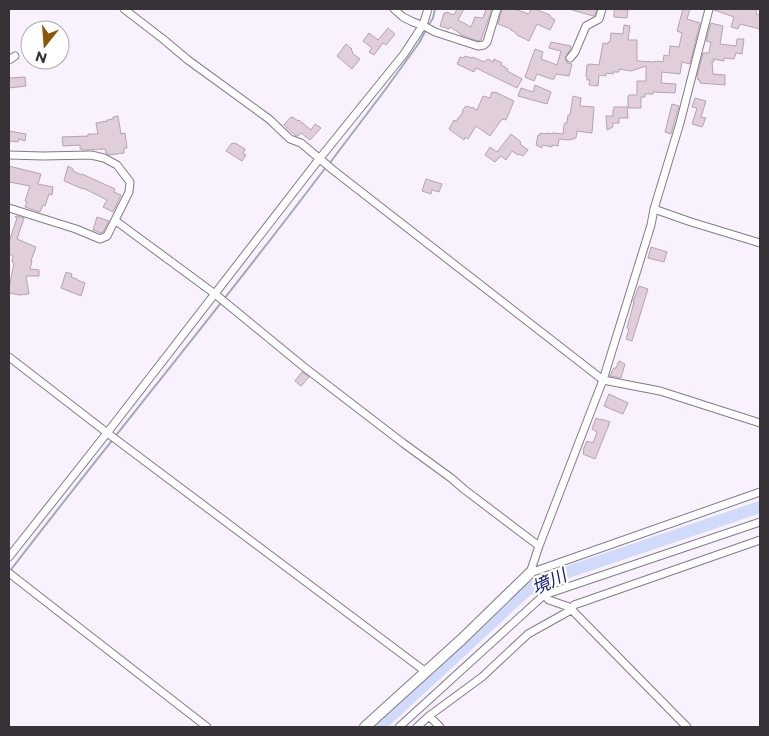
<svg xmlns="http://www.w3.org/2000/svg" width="769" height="736" font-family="Montserrat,'Noto Sans JP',sans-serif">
<rect width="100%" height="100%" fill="#faf1fe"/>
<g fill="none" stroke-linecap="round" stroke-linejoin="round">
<path stroke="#a2a8c0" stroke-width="2" d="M428,26L433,18L435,9
M329,164L385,90L419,43L426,30
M10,571C114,435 223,304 326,167"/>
<path stroke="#d0dafb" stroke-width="12" d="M379,727L527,590L556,576L760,507"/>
</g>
<path fill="#e0ceda" stroke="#b4a4ae" d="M457,9H464L458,20L471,27L475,17L482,18H483L486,9H492L481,40L478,41L461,35V34L450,27L449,29L440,26L444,13L446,14V12L454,15Z
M502,9H514L529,14L531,9H535L550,15V17L554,19L555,20L550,30L537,24L529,41L517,35L516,33L511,30V29L498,24Z
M572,9H597L595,15L593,16L572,10Z
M614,9L628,10L627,18L614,17Z
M683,9H690L687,19L700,23L690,64L682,62L680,74L662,72L661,83L676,84L675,93L653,92V94H645V97H641V108H628V96H629V95H637V81H646V66L631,71L619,69V72H613V74L606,73V76L599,75L598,86L589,85L590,80H587V76H586L587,65H589V64L599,65L603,43L608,44V42H610L611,33L623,34L624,25L630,26L628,40H637V61L655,62V61L663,62L664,55L669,56L670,46L679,47L682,33L677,31Z
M714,9H757L756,14L760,15V29L740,24L738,29L731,27L734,17L714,10Z
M711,23L723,26L720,44L736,46L737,39H744L742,54L736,53L734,59L724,58V61L713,59L714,62H712L713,74L725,75V85L700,83V80H698L697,77L703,53H709L711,42L706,41Z
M388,28L395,34L386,45L383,43L374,55L369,52L372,48L363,41L369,33L378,40Z
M551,42L571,46L570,50L565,58L567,63L572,64L569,76L556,74L554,79H551L537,74L534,81L525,77L535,49L543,52L541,59L557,65L561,51L549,48Z
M346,44L352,49L351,50L353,52L352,53L360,59L352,69L337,56Z
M465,56L472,58L473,57L484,62L488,59L493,62L494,59L502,63L501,65L508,69L507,71L522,79L517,88L476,68L474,72L457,64L460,57L464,58Z
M25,77L26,86L9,88V78Z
M535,85L551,92L547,104L518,96L521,88L533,92Z
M492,92L495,93V92L514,101L506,120L502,119L490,136L476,126L468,139L465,137L464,140L449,129L454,120L456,121L463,112L462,111L466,106L467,107L468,106L471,108L472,107L477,110L483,96L490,98Z
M573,96L581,98L580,106L594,107L592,133L577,131L576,138L569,140L559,139L558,146L552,145V147L542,145V148L536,145L538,135H540V133L547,134V133L552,134V133L563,134L564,125L565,123H567L568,115H570Z
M695,98L706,101L701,117L706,118L702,127L692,124L697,108L692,107Z
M672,104L679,106L671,134L665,132Z
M614,107H627L628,118H619V123H613V127L607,130L606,116H613V110H614Z
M118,116L121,134L125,133L127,148H124V153L109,155L106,153L105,149L82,150V149H80V145L63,146L62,137L88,136V134H98L96,123L107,121V120L113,119V117Z
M291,117L292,118L293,117L298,121L299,120L311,130L315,124L321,128L310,140L301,133L298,136H296L284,125Z
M9,131L26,134L25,141L19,139L18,142L9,141Z
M511,134L521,142L520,144L528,150L523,156L519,154L518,155L512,151L506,160L501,156L495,162L485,155L490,147L497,152Z
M232,143L235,144V143L245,149L243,154L246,155L242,161L226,151Z
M9,166L41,174L38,184L53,187L52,195L49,194L45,206L43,205L40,212L25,207L27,202L25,201L30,186L9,182Z
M68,166L73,169V171L82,175V174L115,189L114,192L121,195L113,212L103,207L107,200L83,188V189L64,181Z
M426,179L442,184L439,192L432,190L431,194L422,191Z
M16,216L24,218L17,239L36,247L31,261H32L30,269L39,270V276H26L29,294L20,295L9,293V288L14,263L12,262L13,256L9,254V242L17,218L15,217Z
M97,217L109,221L103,232L101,233L93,230Z
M651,247L667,252L664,262L648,258Z
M66,272L72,274L71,277L77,279V280L85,283L81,296L61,288Z
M639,286L648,289L632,341L626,339L629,329L627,328L634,302H633Z
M619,361L625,364L621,378L610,376L613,369L614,368H616Z
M302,372L309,377L301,386L295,381Z
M609,394L628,403L623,414L604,406Z
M596,418L601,420V419L610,422L595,459L583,454L584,450H583L587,441L593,443L597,432L592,429Z"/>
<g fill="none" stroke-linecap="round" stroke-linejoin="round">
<defs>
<path id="street" d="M124,9L163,39L188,60L269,119L290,139L301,143L333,170L603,380L660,391L760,423
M394,9L403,17L413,22L424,26L435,32L478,46L484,45L487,42L497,9
M570,58L575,52L586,26L599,19L602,9
M9,60L15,56
M9,155L43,156L91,155L104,158L117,165L130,182L129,192L107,236L100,239L76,229L9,208
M654,209L691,222L760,243
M116,221L215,294L304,367L403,443L451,478L465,490L539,546
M9,357L110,435L426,672
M9,557L107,433L320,158L404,54L423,25L428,9
M9,573L207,727
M530,573L539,546L603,380L651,225L654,209L680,123L709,9
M530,573L760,492
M544,595L549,600L569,607L687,727
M429,716L440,727
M399,727L544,595L760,522
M417,727L429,716L482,677L528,634L571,610L574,605L760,540"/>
<path id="secondary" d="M365,727L461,640L530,573"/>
</defs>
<use href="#street" stroke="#847a88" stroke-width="9"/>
<use href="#secondary" stroke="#847a88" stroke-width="12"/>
<use href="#street" stroke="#fff" stroke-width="7"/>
<use href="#secondary" stroke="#fff" stroke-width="10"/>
</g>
<g text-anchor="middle" stroke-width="4.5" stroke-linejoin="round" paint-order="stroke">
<g font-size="18" font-style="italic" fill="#1a2178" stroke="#fff">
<text transform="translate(549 582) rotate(-25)" y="6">境川</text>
</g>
</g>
<rect width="769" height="736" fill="none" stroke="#363238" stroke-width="20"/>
<g transform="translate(45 45) rotate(197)"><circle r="24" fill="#ffffff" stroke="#afadaf"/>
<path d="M0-4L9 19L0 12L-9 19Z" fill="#8b5704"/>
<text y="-8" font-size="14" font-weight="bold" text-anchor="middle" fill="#363238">N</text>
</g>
</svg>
